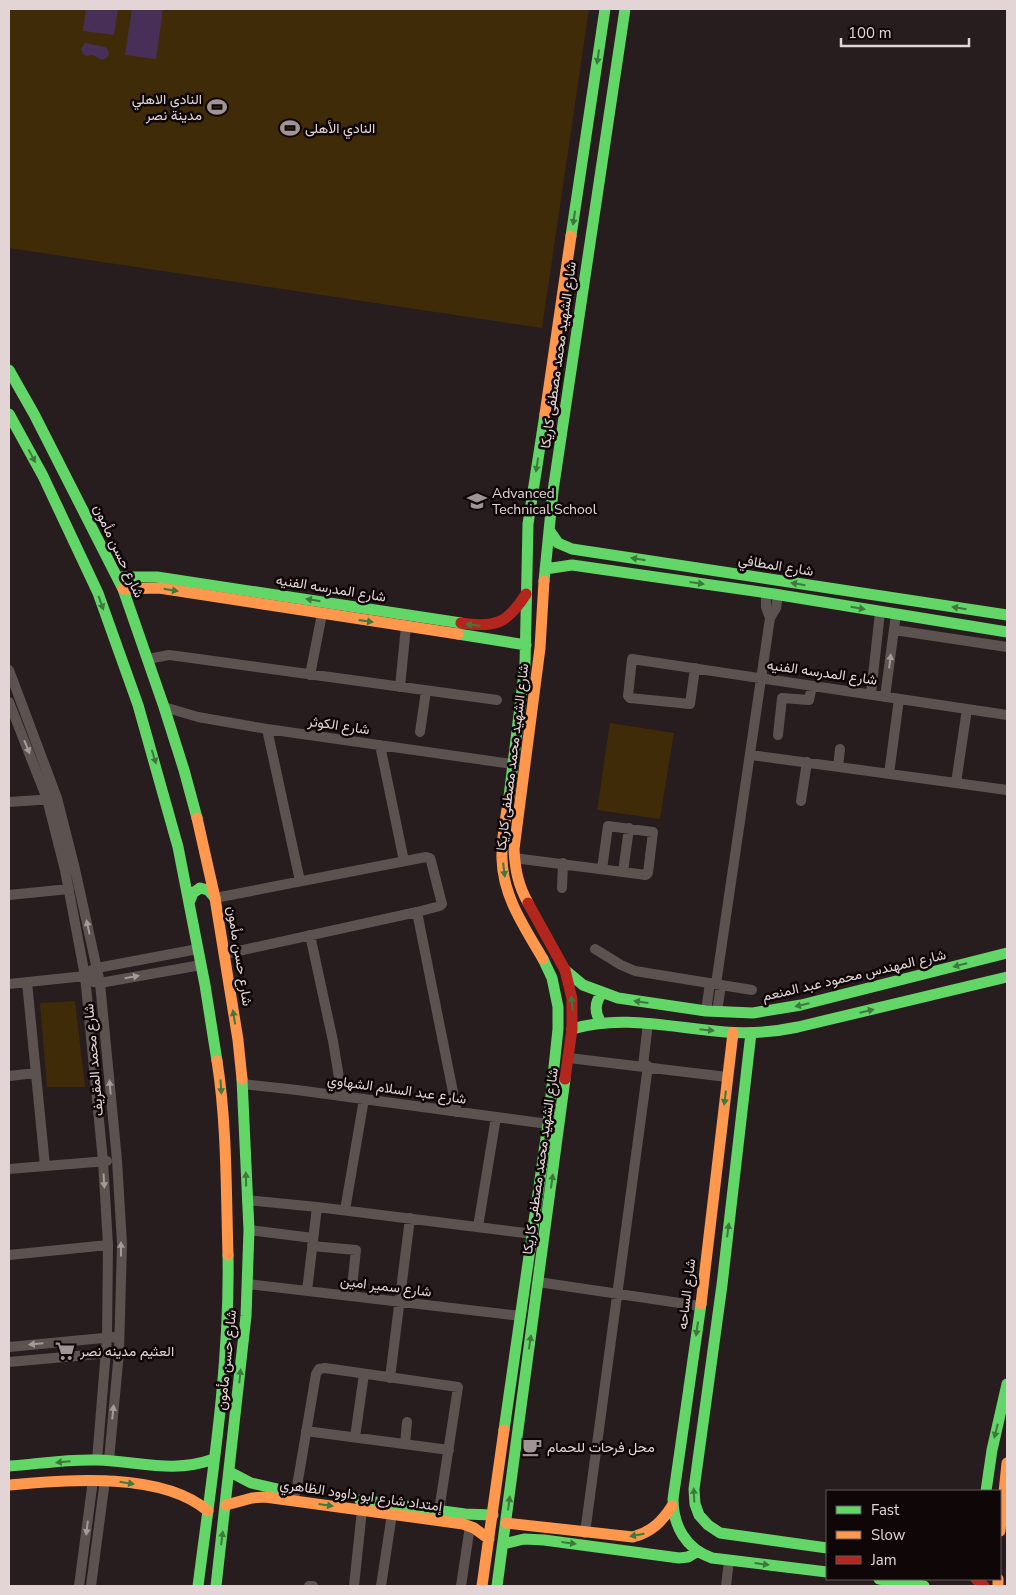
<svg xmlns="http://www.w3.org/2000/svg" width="1016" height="1595" font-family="'Nunito Sans',Vazirmatn,sans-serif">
<rect width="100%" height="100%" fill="#271c1e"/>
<path fill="#402b08" d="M9,9H589L542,328L9,248Z
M610,723L674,733L660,819L597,810Z
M75,1001L85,1087H47L40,1003Z"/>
<path fill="#482f58" d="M86,9H118L114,35L83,31Z
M132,9H163L156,59L125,55Z
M85,43L105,47L108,50L109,55C102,64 99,57 92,55L86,56L83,54L81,49Z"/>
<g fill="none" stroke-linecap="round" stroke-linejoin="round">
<path stroke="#5c524f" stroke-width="10" d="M766,593V607L770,618
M894,630L1007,647
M148,659L169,655L177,656L497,700
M695,668L690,704L630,698L628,696L632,659L1007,715
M9,670L57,798L75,869L100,983L117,1160L122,1244L119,1352L109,1460
M310,675L322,614
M400,687L406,626
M871,694L880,612
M885,697L896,614
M9,702L47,799L65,870L85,976L103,1161L108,1245L107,1338L97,1460
M164,707L198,717L267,729L512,764
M267,729L300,881
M420,732L426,691
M778,735L782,698L809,700L812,686
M380,745L404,861
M751,755L1007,790
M838,767L840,749
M889,774L899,699
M956,783L967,709
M801,801L807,762
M9,802L54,799
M514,858L646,875L648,873L653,832L608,826L602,869
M623,872L629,828
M562,888L563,863
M9,895L69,889
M215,898L426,857L430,858L431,861L442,904L440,906L417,912L225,954
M417,912L457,1112
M310,935L333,1041L342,1096
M595,949L621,965L635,971L752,990
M92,970L97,968L198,949
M27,982L45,1166
M9,984L85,976L94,982L100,983L201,965
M716,984L770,618L776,608L778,595
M706,1011L710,983
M717,1012L721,985
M569,1058L727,1077
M643,1066L648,1023
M9,1076L36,1073
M243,1084L297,1090L548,1124
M9,1169L107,1161
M247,1200L317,1207L533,1234
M345,1210L364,1099
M478,1227L496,1117
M249,1230L313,1238
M312,1246L356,1250L351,1296
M9,1255L108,1245
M538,1282L700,1306
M247,1284L521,1316
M307,1291L317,1207
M9,1347L114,1337
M9,1362L110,1353
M390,1378L410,1218
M306,1431L449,1450
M355,1437L364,1374
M405,1444L407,1422
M296,1492L316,1374L319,1369L325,1368L458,1387L439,1511
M585,1533L648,1066
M79,1586L93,1480
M91,1586L105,1480
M309,1586H313
M354,1586L362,1510
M381,1586L392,1514
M461,1586L470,1526
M726,1586L729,1560"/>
<path stroke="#63d668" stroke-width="11" d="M571,236L605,9
M9,370L34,414L123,589L164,707L184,770L197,818
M9,414L43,476L98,593L138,705L178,847L205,985L217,1061
M549,530L558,543L572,549L1007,615
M545,569L572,565L774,594L1007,632
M118,577H157L461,623
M544,581L553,491L625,9
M458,634L526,645
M509,797L525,665L528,524L545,414
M189,903L193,893L200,888L208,890L215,898
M565,970L583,985L618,998L706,1011L753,1013L801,1005L1007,953
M600,1021C594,1011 595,1002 602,993
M572,1029C623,1014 673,1028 725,1032C750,1034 774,1032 798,1027L1007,977
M751,1033L722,1285L694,1489L695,1504L699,1515L708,1525L720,1533L827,1548
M701,1304L673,1499C673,1526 686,1549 712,1558L827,1572
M504,1430L548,1124L558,1029V1007L552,978L543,959
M9,1466C38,1464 67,1459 97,1460C139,1461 172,1474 214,1459
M230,1472L251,1483L282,1490
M986,1491L992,1450L1007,1384
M360,1500L465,1514L493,1515
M503,1544L524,1539L544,1540L679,1558L688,1557L698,1551
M879,1579L924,1586
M198,1586C212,1477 230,1365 228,1255
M216,1586L246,1316L249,1230L242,1079
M497,1586L565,1079"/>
<path stroke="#ff974d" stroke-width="11" d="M545,414L571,236
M123,589L159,588L458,634
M509,797C506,817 501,839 502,859C503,897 525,928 543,959
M197,818L215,898L238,1040L242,1079
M528,903C518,885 515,869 514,849L540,648L544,581
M217,1061C227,1124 226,1191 228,1255
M701,1304L733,1033
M9,1485C67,1480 161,1471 208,1511
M226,1505L252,1498L265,1497L463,1524L474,1528L489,1539
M506,1523L633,1537C651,1532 662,1522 672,1506
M1000,1531L1007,1463
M998,1579V1586
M482,1586L504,1430"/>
<path stroke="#b3261e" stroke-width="11" d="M461,623C495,628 507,624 526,594
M528,903L565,970L572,999V1029L565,1079
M976,1579L984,1586"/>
</g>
<defs><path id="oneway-solid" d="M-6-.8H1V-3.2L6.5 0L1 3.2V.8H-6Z" transform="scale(1.25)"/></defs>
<g fill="#3d783c">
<use href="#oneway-solid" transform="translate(598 57) rotate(98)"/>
<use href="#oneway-solid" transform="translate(574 218) rotate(98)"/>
<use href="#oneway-solid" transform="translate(32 456) rotate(62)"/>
<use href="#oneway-solid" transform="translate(537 465) rotate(99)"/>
<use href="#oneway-solid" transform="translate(638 559) rotate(-171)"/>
<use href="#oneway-solid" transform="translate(697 583) rotate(8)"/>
<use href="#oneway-solid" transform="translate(798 584) rotate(-171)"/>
<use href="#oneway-solid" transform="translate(171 590) rotate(9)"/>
<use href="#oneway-solid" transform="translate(313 600) rotate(-171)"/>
<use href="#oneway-solid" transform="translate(101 603) rotate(70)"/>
<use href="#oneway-solid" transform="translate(858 608) rotate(10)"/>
<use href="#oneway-solid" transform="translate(959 608) rotate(-171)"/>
<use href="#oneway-solid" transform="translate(366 621) rotate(8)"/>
<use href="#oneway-solid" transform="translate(473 625) rotate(-172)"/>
<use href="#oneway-solid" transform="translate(154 757) rotate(73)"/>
<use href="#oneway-solid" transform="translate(504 870) rotate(83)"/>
<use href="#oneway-solid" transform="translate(960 965) rotate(166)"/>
<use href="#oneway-solid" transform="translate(641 1002) rotate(-172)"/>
<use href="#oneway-solid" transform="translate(572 1003) rotate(-96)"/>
<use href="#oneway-solid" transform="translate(802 1005) rotate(167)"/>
<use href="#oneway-solid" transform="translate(867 1011) rotate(-13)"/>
<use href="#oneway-solid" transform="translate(234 1017) rotate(-99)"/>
<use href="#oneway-solid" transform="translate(707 1030) rotate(6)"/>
<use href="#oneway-solid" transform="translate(221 1087) rotate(86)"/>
<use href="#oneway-solid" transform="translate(725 1098) rotate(97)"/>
<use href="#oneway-solid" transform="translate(246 1179) rotate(-91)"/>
<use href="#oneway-solid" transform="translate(552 1181) rotate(-82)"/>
<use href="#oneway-solid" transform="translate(728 1230) rotate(-83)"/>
<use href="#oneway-solid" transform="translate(697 1329) rotate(98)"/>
<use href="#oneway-solid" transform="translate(530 1342) rotate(-82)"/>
<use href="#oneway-solid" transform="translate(240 1376) rotate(-84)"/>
<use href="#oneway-solid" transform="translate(996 1431) rotate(104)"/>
<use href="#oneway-solid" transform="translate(63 1462) rotate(175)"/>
<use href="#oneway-solid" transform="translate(127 1483) rotate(9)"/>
<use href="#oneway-solid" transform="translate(694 1495) rotate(-93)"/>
<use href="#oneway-solid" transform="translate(509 1503) rotate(-82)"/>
<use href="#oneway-solid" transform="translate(326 1505) rotate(8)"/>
<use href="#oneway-solid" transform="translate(637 1535) rotate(170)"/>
<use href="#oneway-solid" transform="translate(222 1538) rotate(-83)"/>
<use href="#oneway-solid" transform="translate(569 1543) rotate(7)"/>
<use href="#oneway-solid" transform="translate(762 1564) rotate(7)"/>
</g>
<g fill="#a69a99">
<use href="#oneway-solid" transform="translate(890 661) rotate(-83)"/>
<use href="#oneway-solid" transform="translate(27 747) rotate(68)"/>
<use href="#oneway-solid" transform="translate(88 927) rotate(-102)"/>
<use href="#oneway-solid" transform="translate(132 977) rotate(-10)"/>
<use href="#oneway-solid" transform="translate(110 1087) rotate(-95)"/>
<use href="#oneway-solid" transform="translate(104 1181) rotate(86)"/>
<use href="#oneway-solid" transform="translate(121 1249) rotate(-90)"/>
<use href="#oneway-solid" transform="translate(36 1344) rotate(175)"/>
<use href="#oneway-solid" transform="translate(113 1412) rotate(-84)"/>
<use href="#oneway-solid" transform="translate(87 1528) rotate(97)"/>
</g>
<defs>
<symbol id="stadium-bare" viewBox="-9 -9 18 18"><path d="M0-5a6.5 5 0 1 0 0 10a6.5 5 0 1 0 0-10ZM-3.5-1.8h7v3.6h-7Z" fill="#a19496" stroke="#0e0607" stroke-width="2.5" paint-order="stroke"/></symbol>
<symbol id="school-bare" viewBox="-9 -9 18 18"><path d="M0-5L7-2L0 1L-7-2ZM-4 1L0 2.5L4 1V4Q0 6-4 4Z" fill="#a19496" stroke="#0e0607" stroke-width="2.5" paint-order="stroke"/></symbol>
<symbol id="supermarket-bare" viewBox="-9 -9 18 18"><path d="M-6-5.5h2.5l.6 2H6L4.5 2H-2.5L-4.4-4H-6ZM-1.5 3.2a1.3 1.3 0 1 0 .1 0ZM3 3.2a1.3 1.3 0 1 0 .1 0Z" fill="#a19496" stroke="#0e0607" stroke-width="2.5" paint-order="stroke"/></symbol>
<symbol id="cafe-bare" viewBox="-9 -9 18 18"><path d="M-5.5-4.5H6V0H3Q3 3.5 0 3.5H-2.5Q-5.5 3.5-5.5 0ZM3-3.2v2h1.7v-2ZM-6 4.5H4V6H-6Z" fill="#a19496" stroke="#0e0607" stroke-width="2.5" paint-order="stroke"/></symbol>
</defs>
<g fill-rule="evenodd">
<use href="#stadium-bare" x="203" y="93" width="28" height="28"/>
<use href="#stadium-bare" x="276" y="114" width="28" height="28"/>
<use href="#school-bare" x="463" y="487" width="28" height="28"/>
<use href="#supermarket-bare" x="51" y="1337" width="28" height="28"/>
<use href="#cafe-bare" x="518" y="1433" width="28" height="28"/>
</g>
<g text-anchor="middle" stroke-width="5" stroke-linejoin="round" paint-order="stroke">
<g font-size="14" fill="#e3d5d6" stroke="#0e0607" text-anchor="start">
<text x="202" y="104" text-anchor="end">النادي الاهلي<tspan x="202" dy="16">مدينة نصر</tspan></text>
<text x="305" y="133">النادي الأهلى</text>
<text x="492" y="498">Advanced<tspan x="492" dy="16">Technical School</tspan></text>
<text x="80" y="1356">العثيم مدينه نصر</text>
<text x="547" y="1452">محل فرحات للحمام</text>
</g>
<g font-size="14" fill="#e3d5d6" stroke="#0e0607">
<text transform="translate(558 355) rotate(-82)" y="5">شارع الشهيد محمد مصطفى كاريكا</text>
<text transform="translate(119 551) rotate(65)" y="5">شارع حسن مأمون</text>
<text transform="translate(776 565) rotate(9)" y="5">شارع المطافي</text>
<text transform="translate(331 588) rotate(9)" y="5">شارع المدرسه الفنيه</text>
<text transform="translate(822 672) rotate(8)" y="5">شارع المدرسه الفنيه</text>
<text transform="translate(339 725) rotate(8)" y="5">شارع الكوثر</text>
<text transform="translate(512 757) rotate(-83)" y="5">شارع الشهيد محمد مصطفى كاريكا</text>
<text transform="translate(240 956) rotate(81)" y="5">شارع حسن مأمون</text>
<text transform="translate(854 975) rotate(-13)" y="5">شارع المهندس محمود عبد المنعم</text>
<text transform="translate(93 1060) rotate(-95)" y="5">شارع محمد المقريف</text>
<text transform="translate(397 1089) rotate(8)" y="5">شارع عبد السلام الشهاوي</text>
<text transform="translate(540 1161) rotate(-82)" y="5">شارع الشهيد محمد مصطفى كاريكا</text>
<text transform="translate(386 1286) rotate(7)" y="5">شارع سمير امين</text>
<text transform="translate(686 1294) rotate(-83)" y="5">شارع الساحه</text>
<text transform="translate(226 1360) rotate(-84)" y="5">شارع حسن مأمون</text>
<text transform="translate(361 1495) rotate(8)" y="5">إمتداد شارع ابو داوود الظاهري</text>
</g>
</g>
<rect width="1016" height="1595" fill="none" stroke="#e3d5d6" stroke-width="20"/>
<rect x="826" y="1490" width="175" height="90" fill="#0e0607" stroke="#63595a"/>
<rect x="836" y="1506" width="25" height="8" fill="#63d668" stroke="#63595a"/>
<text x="871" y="1515" font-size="15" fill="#e3d5d6">Fast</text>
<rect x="836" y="1531" width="25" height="8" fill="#ff974d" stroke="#63595a"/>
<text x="871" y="1540" font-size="15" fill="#e3d5d6">Slow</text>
<rect x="836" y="1556" width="25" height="8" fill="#b3261e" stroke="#63595a"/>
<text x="871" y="1565" font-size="15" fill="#e3d5d6">Jam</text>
<path d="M841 38v8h128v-8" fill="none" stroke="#e3d5d6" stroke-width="2.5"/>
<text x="848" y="38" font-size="15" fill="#e3d5d6" stroke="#0e0607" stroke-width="4" paint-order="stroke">100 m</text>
</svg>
